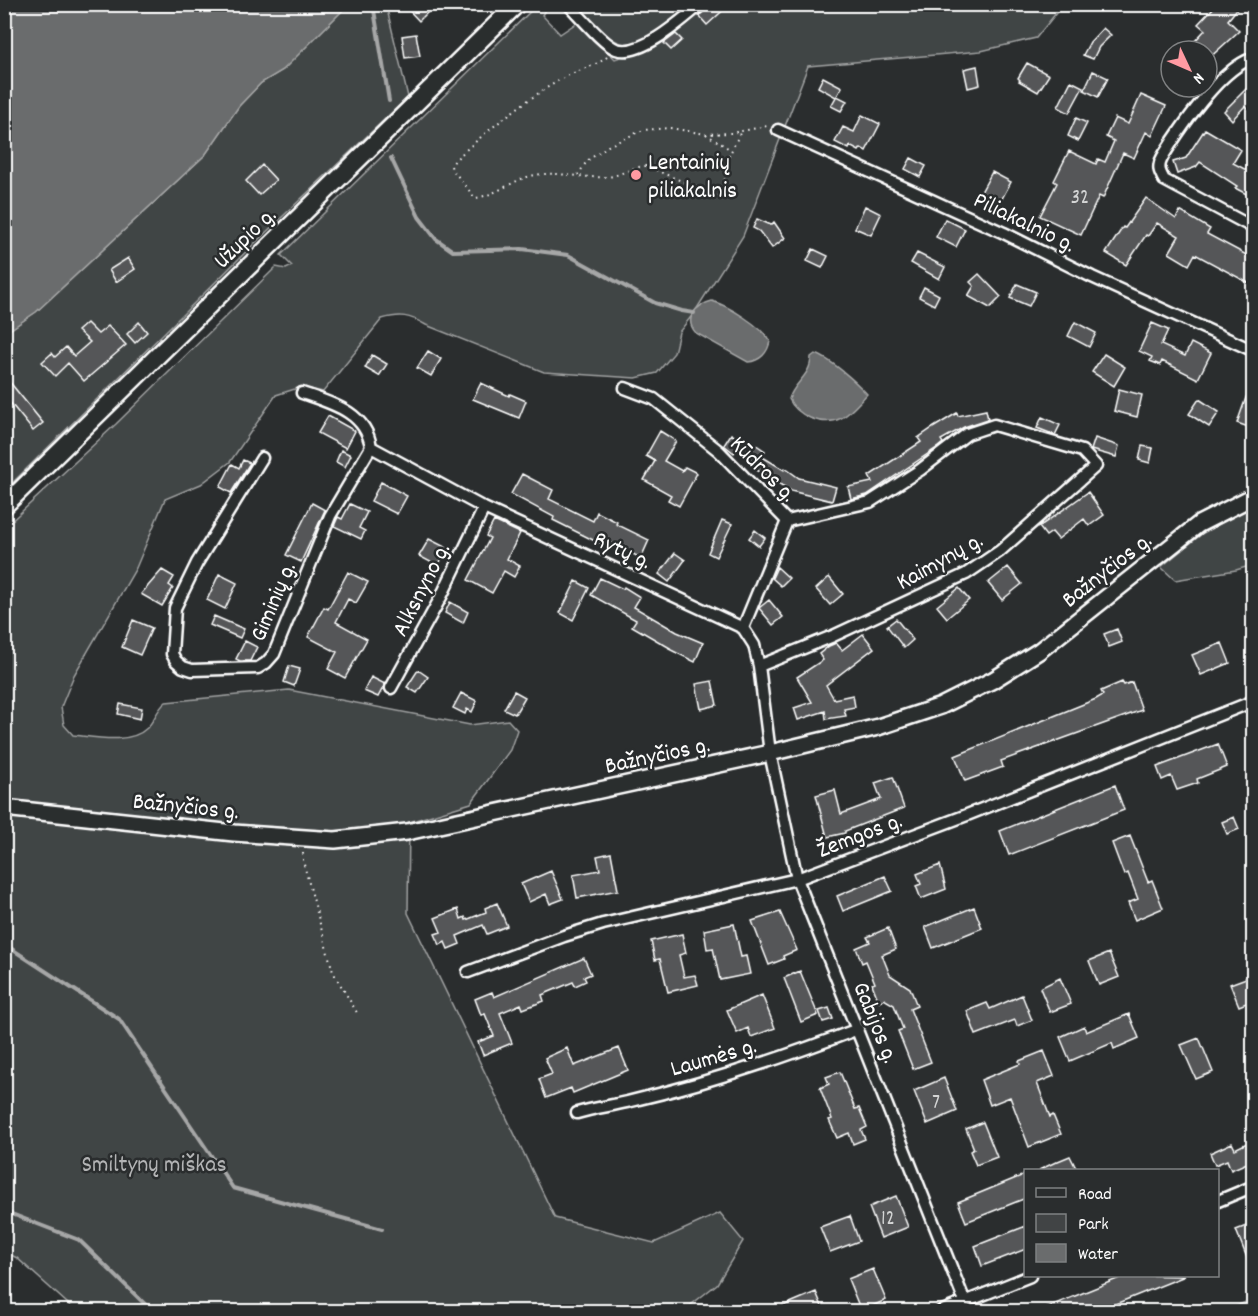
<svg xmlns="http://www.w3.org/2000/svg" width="1258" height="1316" font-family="Dekko,sans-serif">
<rect width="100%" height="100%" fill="#2a2d2e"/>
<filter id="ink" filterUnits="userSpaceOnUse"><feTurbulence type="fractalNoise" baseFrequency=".0167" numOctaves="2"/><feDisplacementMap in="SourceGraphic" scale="12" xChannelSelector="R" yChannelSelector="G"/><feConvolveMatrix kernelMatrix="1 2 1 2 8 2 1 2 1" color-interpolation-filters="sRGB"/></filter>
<g filter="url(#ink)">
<path fill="#414445" stroke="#a0a2a2" stroke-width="1.5" d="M348,5H386L408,97L260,238L5,490V333L36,312L205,155L239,106L261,83L283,70Z
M537,5H548L542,15L560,34L578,22L615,59L640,50L706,5H1061V7L1036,38L981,51L808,66L743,236L694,313L679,332L674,353L657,373L636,378L544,372L426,325C409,315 401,314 382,319L323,392L301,387L276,395L230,462L201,484L165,499L136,568L74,675L61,707L64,725L73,735C94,737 130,745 147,728C155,720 157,709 166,702L289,690L470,725L508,720L517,730L510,750L471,803L409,822L408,913L555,1218L654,1243L720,1213L743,1241L717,1284L682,1312H77L17,1258L5,1252V527L116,424L276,267L286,269L292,266L281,255Z
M576,5H696C680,18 640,52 618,42C602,35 589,17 576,5Z
M1253,506V565L1236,570L1175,580L1161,567L1203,533Z
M1253,1299V1311H1225Z"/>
<path fill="#6a6c6d" stroke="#a6a7a7" stroke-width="1.5" d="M5,4H348V5L283,70L261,83L239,106L205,155L36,312L5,333Z
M712,301C729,306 761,326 770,341C768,353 760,361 748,362L696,333C683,319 696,305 712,301Z
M815,354C830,358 857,383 867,394C849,414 838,429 810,418C801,414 793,408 789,399C794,382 811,376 811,357Z"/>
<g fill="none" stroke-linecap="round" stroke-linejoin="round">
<path stroke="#a6a7a7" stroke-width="4" d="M373,4L389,101
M391,158L419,217L436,239L453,251L522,249L568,255L655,303L682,311L694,313
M4,944L119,1019L233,1188L382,1229
M4,1211L79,1240L153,1312"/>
</g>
<path fill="#555758" stroke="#fff" stroke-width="1.5" d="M403,4H436L419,21Z
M712,4H730L707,25L699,16Z
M1217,4H1241L1228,20L1239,31L1207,60V51H1200L1192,44L1205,30L1198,24Z
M1103,28L1111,35L1099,47L1093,59L1083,55L1090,42Z
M416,34L420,56L405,58L402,36Z
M676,34L682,40L671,50L664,43Z
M1027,63L1049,75L1038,92L1019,81L1020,80L1018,78Z
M977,66L980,85L968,88L964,69Z
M1093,71L1108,78L1098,97L1084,90Z
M823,77L842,87L837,96L847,101L841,111L831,106L836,97L818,87Z
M1071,81L1083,87L1069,113L1058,107Z
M1254,81V115L1245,106L1232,120L1224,111Z
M1141,95L1166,106L1152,136L1146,132L1134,158L1123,153L1103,198L1099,196L1081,235L1040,216L1057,183L1054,181L1069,151L1096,164L1098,159L1105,162L1114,141L1106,137L1115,118L1128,124Z
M862,115L880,124L866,151L861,148L859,151L850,146L849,149L835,142L843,127L854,132Z
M1076,118L1087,123L1078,141L1068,136Z
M1205,129L1241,150L1233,163L1254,174V198L1235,188L1237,186L1200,162L1196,167L1177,174L1173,162L1186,158Z
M911,158L926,166L920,177L905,169Z
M262,165L276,180L259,195L246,181Z
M992,172L1011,182L999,204L980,194Z
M1146,198L1176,219L1180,211L1210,229L1207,234L1254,259V286L1195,254L1189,265L1169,253L1179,236L1157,223L1148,236L1146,235L1126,265L1106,253L1123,227L1125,228Z
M865,206L881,214L871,235L855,228Z
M757,219L771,225L774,222L785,238L772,248L759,231L753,228Z
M945,219L965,229L956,247L936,237Z
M813,249L828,256L822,268L807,261Z
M917,253L945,267L939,279L911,263Z
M128,258L135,269L116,282L109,270Z
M979,274L1001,297L990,308L968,296L974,286L970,282Z
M1017,284L1036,292L1029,306L1010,298Z
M924,287L939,295L934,305L919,297Z
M139,322L147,332L135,343L127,334Z
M1075,322L1096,333L1089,347L1068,336Z
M87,323L98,334L108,326L126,345L84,381L68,363L55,376L42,362L52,353L55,357L66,347L74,356L90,342L78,331Z
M1152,323L1168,330L1161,345L1185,356L1191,343L1211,353L1198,379L1162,361L1160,365L1150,361L1152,357L1139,351Z
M428,351L441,359L431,376L417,368Z
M1104,354L1125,367L1114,386L1092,372Z
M372,355L387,364L379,376L365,368Z
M4,375L43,423L33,431L4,395Z
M1252,381H1254V429L1237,423Z
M481,383L509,396L510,394L526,401L519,418L473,399Z
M1119,389L1142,395L1137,417L1114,411Z
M1199,399L1219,412L1209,427L1189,414Z
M986,410L988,419L964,427L941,440L943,443L938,447L867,495L851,499L848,487L872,482L869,476L921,442L918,438L931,429L957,413L958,416Z
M328,416L355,431L346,448L318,433Z
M1042,417L1060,425L1055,435L1037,428Z
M660,431L676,441L664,461L682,471L685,467L697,473L679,506L668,500L671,495L644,480L655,461L646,456Z
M731,434L742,441L734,453L724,445Z
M1095,438L1119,446L1116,457L1091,450Z
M752,442L765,451L761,456L784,470L785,468L799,478L836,487L832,501L791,491L755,469L758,465L741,452L745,446L748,448Z
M1142,446L1153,448L1150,463L1139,460Z
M341,450L351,455L345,467L336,462Z
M243,460L250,463L231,493L220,487L232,464L239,468Z
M522,474L553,490L549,499L593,521L597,512L617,522L616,524L649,540L641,558L608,542L605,546L553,520L554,517L511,494Z
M381,482L407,496L397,514L371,501Z
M1088,492L1104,515L1089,526L1084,519L1058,539L1052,532L1046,536L1039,527Z
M312,503L325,510L301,562L286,555Z
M350,504L367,512L359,528L365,531L361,539L334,526L338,517L342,519Z
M722,520L732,524L716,557L708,553Z
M494,521L520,533L507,559L520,566L514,577L504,571L492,593L468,580L490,538L486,536Z
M755,530L765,538L759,546L749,538Z
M429,539L447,548L438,566L419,556Z
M675,553L685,560L669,582L659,574Z
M777,567L789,578L781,586L772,578Z
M1008,567L1022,584L1002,600L988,583Z
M162,570L174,577L169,585L173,588L162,606L141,594Z
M348,572L368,582L356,603L348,599L336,622L367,639L345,678L328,669L337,652L308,637L324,607L328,609Z
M219,574L237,583L225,609L207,600Z
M829,577L843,594L830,605L816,589Z
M600,578L623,589L624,587L640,597L634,607L677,632L703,643L695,662L669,649L670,648L632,626L636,620L591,595Z
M576,581L589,588L573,620L560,613Z
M959,588L969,600L947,618L937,606Z
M769,600L783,617L773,625L759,608Z
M450,602L468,612L463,623L445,613Z
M214,616L244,629L240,638L210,625Z
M896,619L913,640L904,648L887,626Z
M133,620L152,628L140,655L122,647Z
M1117,629L1122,642L1109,647L1104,634Z
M863,634L874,648L826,685L834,699L853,695L855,707L844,709L846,716L826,719L825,711L798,720L794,708L812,702L797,677L823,660L819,654L829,646L836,643L842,650Z
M245,641L257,647L250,661H240L236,659Z
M1222,643L1230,663L1201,675L1192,655Z
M289,666L300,669L294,686L284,682Z
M418,670L428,677L417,693L407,687Z
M371,677L385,684L378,697L364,691Z
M712,681L717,705L701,709L696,684Z
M1122,682L1124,685L1132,682L1142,710L1001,761L1003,767L965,781L955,756L1096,699L1103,695L1101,691Z
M514,691L525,697L515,714L504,709Z
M461,693L477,701L472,712L467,709L465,714L453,708Z
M120,704L142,708L140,719L118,714Z
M1218,744L1227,767L1197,779L1198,783L1177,790L1171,776L1162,780L1157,767Z
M893,777L904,808L845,831V833L827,837L816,795L835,790L841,814L881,799L875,783Z
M1115,785L1124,810L1009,855L1000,831Z
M1234,817L1239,829L1227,834L1222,822Z
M1130,836L1148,882L1152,880L1163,908L1135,920L1128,903L1138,899L1128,873L1124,875L1112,843Z
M611,853L618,890L577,898L573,875L600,870L597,856Z
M940,865L946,889L921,899L916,886L921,884L917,874Z
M551,871L563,899L550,904L546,894L529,902L521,884Z
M885,876L892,891L843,911L837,896Z
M497,903L507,926L487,934L483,925L457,936L460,944L448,949L445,942L440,945L435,934L441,932L435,918L458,909L461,919L465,917L466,920L486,912L485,908Z
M974,907L982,928L933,948L925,927Z
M780,912L797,950L783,956L784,959L769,965L752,921Z
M734,924L741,957L746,956L750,974L720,980L713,948L707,949L704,930Z
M888,928L896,949L882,955L890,975L910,988L917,1006L910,1009L931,1062L913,1069L898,1031L903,1029L894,1005L884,999L879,1002L872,984L875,983L866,961L862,963L856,948L870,942L867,937Z
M682,934L686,953L679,955L684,977L695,975L698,985L668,992L660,959L655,960L651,941Z
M1109,953L1119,977L1099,985L1089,961Z
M584,958L591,974L584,977L586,981L575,986L573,982L542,995L544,1001L523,1009L521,1004L500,1013L512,1043L483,1055L478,1042L494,1036L485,1014L481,1015L475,999L492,992L494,997Z
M800,971L818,1015L801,1022L784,978Z
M1254,975V1000L1239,1006L1230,984Z
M1060,978L1071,1004L1050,1012L1040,988Z
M762,995L775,1028L751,1037L748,1028L737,1033L727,1010Z
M1022,995L1032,1020L1017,1026L1015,1020L976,1035L967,1011L987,1003L990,1009Z
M829,1008L833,1019L823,1022L819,1011Z
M1129,1014L1139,1038L1114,1049L1112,1043L1070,1061L1060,1037L1084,1026L1086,1032Z
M1199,1038L1213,1072L1196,1079L1181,1045Z
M567,1048L574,1066L619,1048L628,1070L573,1093L571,1088L546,1098L539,1079L552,1074L545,1058Z
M1044,1051L1054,1076L1037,1083L1050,1117L1053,1115L1061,1134L1029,1147L1010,1097L990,1105L981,1080L1020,1064L1019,1061Z
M840,1072L855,1109L859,1108L867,1127L861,1130L865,1139L853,1144L849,1133L837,1138L829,1120L832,1119L820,1088L829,1084L826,1077Z
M944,1078L957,1111L927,1124L914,1091Z
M983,1122L997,1157L976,1165L970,1151L974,1149L966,1129Z
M1249,1142L1254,1153V1160L1231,1170L1227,1160L1215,1165L1210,1153L1232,1143L1235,1149Z
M1070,1156L1077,1170H1039L1058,1161Z
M1026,1174V1198L966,1222L958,1202Z
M896,1196L908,1227L881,1238L869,1207Z
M850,1216L859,1241L830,1252L820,1227Z
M1254,1223V1272L1253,1273L1236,1230Z
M1026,1226V1249L982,1266L975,1246Z
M873,1269L886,1300L861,1311L848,1279Z
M1127,1275L1185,1276L1098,1311H1038Z
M816,1292L824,1311H771Z"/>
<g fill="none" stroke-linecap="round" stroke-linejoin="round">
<defs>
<path id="street" d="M568,4C579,15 604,45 616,49C640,58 683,19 701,4
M1254,58C1224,66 1188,118 1172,142C1168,149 1162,156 1160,163C1158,170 1161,174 1164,180L1254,228
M778,130L1004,233L1092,277L1254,351
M625,388L654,399L719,451L787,521L870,502L920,470L967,434L994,425L1082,451L1096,466L1000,551L966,574L833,636L759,666
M371,447L484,508L743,628L754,645L759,666L770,753L797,879L965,1302
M262,458L197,563L175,608L172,654L176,661L183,667L192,670L258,668L266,663L274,654L330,516L371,447C366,412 331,403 302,393
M743,628L787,521
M391,688L441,597L484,508
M468,972L564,936L603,924L797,879L967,815L1254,701
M577,1113C594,1108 610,1106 627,1102C704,1084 783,1058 858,1029
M1218,1201L1254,1186
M940,1312L1030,1276"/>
<path id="secondary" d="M4,808L234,833L335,840L407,832L770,753L878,727L941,706L993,680L1039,651L1199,524L1254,496"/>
<path id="primary" d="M4,506L517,4"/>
</defs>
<use href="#street" stroke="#fff" stroke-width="15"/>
<use href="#secondary" stroke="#fff" stroke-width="20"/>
<use href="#primary" stroke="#fff" stroke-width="21"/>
<path stroke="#fff" stroke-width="2" stroke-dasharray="1.5 4.5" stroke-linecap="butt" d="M607,57C596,66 582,69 569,75C528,97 490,128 455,160L451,166L452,169L475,198C493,196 509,183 527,177C552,169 581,179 606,177C621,176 630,167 646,166L722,198L728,158L741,131
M706,134L731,150
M578,175L587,161L608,146L643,130L670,128L706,134L732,133L767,126
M303,853V861L333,972L359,1016"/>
<use href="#street" stroke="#2a2d2e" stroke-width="10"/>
<use href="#secondary" stroke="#2a2d2e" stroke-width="15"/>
<use href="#primary" stroke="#2a2d2e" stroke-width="16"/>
</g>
</g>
<circle fill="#ff9aa2" stroke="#2a2d2e" stroke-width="2" cx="636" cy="175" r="6"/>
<g text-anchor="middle" stroke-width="5" stroke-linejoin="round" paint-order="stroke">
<g font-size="21" fill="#d4d5d5">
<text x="1080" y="203">32</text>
<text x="936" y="1108">7</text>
<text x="888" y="1224">12</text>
</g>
<g font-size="24" fill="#fff" stroke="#2a2d2e" text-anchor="start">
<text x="648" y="169">Lentainių<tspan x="648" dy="28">piliakalnis</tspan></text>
</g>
<g font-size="24" fill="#fff" stroke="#2a2d2e">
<text transform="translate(1025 221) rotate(26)" y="8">Piliakalnio g.</text>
<text transform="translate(244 237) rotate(-44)" y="8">Užupio g.</text>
<text transform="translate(764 468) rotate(45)" y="8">Kūdros g.</text>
<text transform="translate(623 549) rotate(25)" y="8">Rytų g.</text>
<text transform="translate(939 560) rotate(-29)" y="8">Kaimynų g.</text>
<text transform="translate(1106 569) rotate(-38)" y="8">Bažnyčios g.</text>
<text transform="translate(420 589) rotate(-63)" y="8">Alksnyno g.</text>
<text transform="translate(272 601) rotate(-67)" y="8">Giminių g.</text>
<text transform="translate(657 754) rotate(-12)" y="8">Bažnyčios g.</text>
<text transform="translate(186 805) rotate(6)" y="8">Bažnyčios g.</text>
<text transform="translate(859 834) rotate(-21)" y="8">Žemgos g.</text>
<text transform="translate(877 1022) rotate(68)" y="8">Gabijos g.</text>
<text transform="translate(713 1056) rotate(-16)" y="8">Laumės g.</text>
</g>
<g font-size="24" fill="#b3b4b5" stroke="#2a2d2e">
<text x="154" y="1171">Smiltynų miškas</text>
</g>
</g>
<rect width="1258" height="1316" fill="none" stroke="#2a2d2e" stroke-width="24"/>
<rect x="12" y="12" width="1234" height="1292" fill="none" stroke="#fff" stroke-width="2" filter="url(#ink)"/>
<rect x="1024" y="1169" width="195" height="108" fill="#2a2d2e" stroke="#7f8182" stroke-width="1.5"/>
<rect x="1036" y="1188" width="30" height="9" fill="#2a2d2e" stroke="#7f8182" stroke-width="1.5"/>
<text x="1078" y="1199" font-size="18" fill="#ffffff">Road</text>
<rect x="1036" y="1214" width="30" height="18" fill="#414445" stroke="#7f8182" stroke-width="1.5"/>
<text x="1078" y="1229" font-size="18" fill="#ffffff">Park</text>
<rect x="1036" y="1244" width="30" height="18" fill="#6a6c6d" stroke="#7f8182" stroke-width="1.5"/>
<text x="1078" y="1259" font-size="18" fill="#ffffff">Water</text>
<g transform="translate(1189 69) rotate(134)"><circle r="28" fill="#2a2d2e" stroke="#7f8182" stroke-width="1.5"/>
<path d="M0-4.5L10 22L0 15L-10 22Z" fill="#ff9aa2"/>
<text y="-9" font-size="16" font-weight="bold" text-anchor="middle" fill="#ffffff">N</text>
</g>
</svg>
